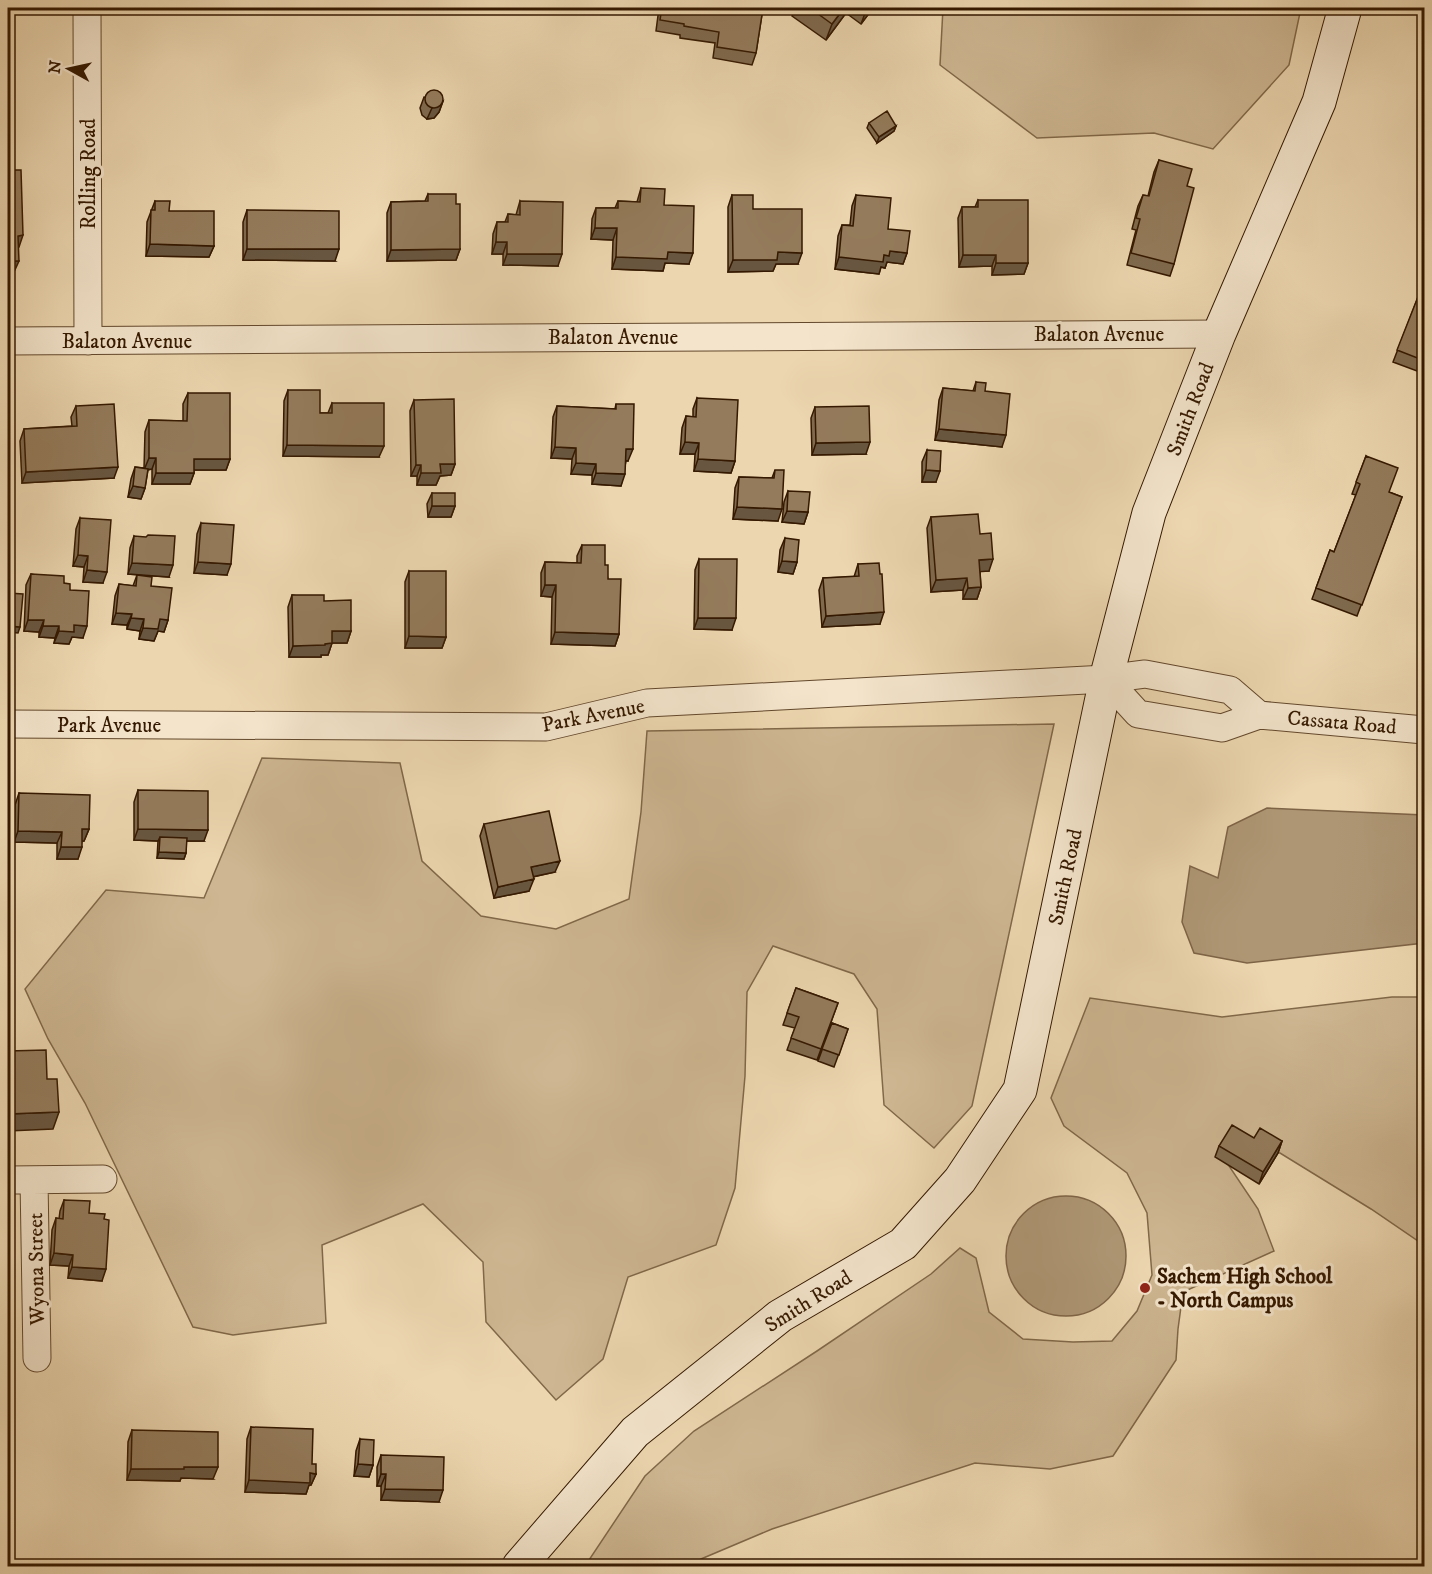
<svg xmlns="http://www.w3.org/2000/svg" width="1432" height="1574" font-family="'IM FELL DW Pica',serif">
<rect width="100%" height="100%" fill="#ecd6af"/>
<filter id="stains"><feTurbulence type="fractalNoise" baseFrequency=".00333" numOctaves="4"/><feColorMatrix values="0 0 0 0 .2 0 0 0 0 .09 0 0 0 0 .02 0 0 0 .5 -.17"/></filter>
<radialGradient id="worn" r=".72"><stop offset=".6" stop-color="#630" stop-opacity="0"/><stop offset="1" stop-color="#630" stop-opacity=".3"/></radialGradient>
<path fill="#cdb691" stroke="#816848" stroke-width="1.5" d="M943,8H1301L1289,65L1213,149L1154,133L1037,138L940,65Z
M1054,724L972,1106L934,1148L884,1105L877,1009L854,974L773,946L747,992L745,1076L735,1188L716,1245L628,1277L603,1359L556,1400L486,1322L483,1262L423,1204L322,1245L326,1323L233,1335L193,1327L85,1103L48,1039L25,989L106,890L204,898L262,758L400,763L422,861L481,916L556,929L629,899L641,812L647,731Z
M1392,997H1424V1245L1371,1209L1280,1153L1232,1140L1221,1154L1258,1209L1274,1251L1183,1292L1178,1329L1176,1360L1113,1456L1050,1469L975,1463L772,1529L701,1559L690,1566H585L645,1476L694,1431L817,1351L931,1274L960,1248L976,1258L989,1312L1023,1339L1073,1342L1112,1341L1137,1311L1152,1275L1147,1213L1127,1173L1064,1126L1051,1098L1090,998L1222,1017Z"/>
<path fill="#ae9674" stroke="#7e6446" stroke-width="1.5" d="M1267,808L1424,815V943L1247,963L1194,953L1182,922L1190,866L1218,878L1228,827Z
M1006 1256a60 60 0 1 1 120 0a60 60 0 1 1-120 0Z"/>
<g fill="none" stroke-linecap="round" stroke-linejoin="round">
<defs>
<path id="street" d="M87,8L88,341
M8,341L1219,334
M1106,679L1138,714L1222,728L1259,715L1424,730
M8,724L546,727L647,703L1106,679L1145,674L1230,690L1259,715
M8,1180L103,1179
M34,1180L37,1358"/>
<path id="secondary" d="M519,1566L635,1432L780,1316L903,1244L960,1180L1020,1090L1106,679L1149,513L1219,334L1319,102L1345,8"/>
</defs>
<use href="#street" stroke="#63482c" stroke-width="29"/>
<use href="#secondary" stroke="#351900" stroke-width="35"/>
<use href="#street" stroke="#f3e4cb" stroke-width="27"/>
<use href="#secondary" stroke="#f3e4cb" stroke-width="33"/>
</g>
<path fill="#7f6a4e" stroke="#351900" stroke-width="1.5" d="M659,8H763L756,53L752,65L713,58L715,43L680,38V35L656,31Z
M795,8H873L861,24L846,13L826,40L792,16Z
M424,97L443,101L439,112L434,118L427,119L422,115L420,108Z
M869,123L896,126L894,131L877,143L867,128Z
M1159,160L1187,186L1174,264L1170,276L1127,265L1136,230L1132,229L1138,206L1143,195L1148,196L1154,172Z
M641,188L664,205L689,264L665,263L663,271L612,269L613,240L591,239L592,219L596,208H615L618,201L637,202Z
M428,194L460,249L456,260L387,261V213L391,202L425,201Z
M732,195L753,209L798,264H776L773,271L728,272V207Z
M856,195L888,229L907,253L903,264L887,262L885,268L881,267L879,274L835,269L838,236L842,225H850L852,206Z
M978,200L1028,263L1024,274L992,275V266L959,267L958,218L962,207H975Z
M155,201L169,211L214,246L209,257L146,256L147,222Z
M520,201L558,266L503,265V254H492L493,234L497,222H505L508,214L516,215Z
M247,210L335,261L243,260V222Z
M1425,279V374L1393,362Z
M976,382L985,391L1002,447L935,440L939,400L943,388L973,391Z
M288,390L320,413H328L332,403L379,457L283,456L284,401Z
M188,393L230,459L226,470H194V473L190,484H152V469L148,470L145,488L141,499L128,497L131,479L135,467L144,468L145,432L149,420L183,421V404Z
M697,398L735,461L731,473L694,471L695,454H680L682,428L686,416L693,417V409Z
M414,400L455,464L451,475L440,476L436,485H417V476H411L410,411Z
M616,404L628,461H626L621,486L592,484V475L571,474L572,459L551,458L553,417L557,406L615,409Z
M76,406L114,478L22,483L20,441L24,429L72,426L71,417Z
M815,407L866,454L812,455L811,418Z
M927,450L936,482H922V462Z
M1366,456L1389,492L1402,497L1357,616L1312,599L1330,550L1334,552L1356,495L1352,494Z
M775,470L778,521L733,519L735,488L739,477L772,478Z
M788,491L808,512L804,524L782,522L784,502Z
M432,493L455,506L451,517H428L427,504Z
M931,517L980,534L989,571H980L981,587L977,599H963V590L931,592L927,528Z
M80,518L103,583L83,582L84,567L73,566L76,529Z
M201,523L227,575L194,573L197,534Z
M134,536L169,577L128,574L130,548Z
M785,538L797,562L793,574L778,572L780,550Z
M582,545L605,565L619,634L615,646L551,644L552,597L541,596V573L545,562L577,563V556Z
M699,559L732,630L694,629L695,570Z
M858,564L880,574V624L822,627L819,590L823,578L854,577Z
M409,571L446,637L442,648H405V582Z
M31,574L64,583L70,590L83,638L72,637L69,644L54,643L55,638L39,637V632L24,631L26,585Z
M137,575L151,586L168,620L164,632L158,631L154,641L139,639L140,631L127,629V625L112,624L115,596L119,584L133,586Z
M292,595L324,601L351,631L347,643H332L328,655H321V657H289L288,607Z
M138,790L204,841H186V853L184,859L157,858L158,841L134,840V802Z
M19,793L89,829L84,841H82L78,859H57V843L14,842L15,805Z
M484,824L555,872L533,877L529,891L494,898L480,836Z
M796,988L838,1003L817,1060L787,1050L795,1028L783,1025Z
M832,1023L848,1029L834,1067L818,1061Z
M1282,1141L1278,1153L1259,1184L1215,1157L1219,1146Z
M64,1200L89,1213L102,1281L68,1278L69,1266L50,1265L52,1230L56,1218L59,1219L60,1211Z
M251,1427L312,1464L316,1474L311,1485H309L306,1494L245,1492L247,1439Z
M132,1430L213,1479L181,1478L180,1481L127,1480L128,1442Z
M360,1439L373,1465L369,1477L354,1476L356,1451Z
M381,1455L439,1502L381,1500V1486H377V1467Z"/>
<path fill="#685640" stroke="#351900" stroke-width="1.5" d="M8,8H15L12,14H8Z
M531,8H547L546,9H531Z
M844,8H848L846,13L826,40L832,24Z
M867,8H873L861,24Z
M443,101L439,112L434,118L427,119L432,108Z
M896,126L894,131L877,143L879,137Z
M595,228H617L613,240L591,239Z
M23,235L19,247H14L18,236Z
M496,242H507L503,254H492Z
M150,244L214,246L209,257L146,256Z
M247,249H339L335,261L243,260Z
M460,249L456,260L387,261L391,250Z
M890,251L907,253L903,264L887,262L885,268L881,267L879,274L835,269L839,257Z
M668,252L693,253L689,264L665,263L663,271L612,269L616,257Z
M778,252L802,253L798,264H776L773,271L728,272L733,260Z
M507,254H562L558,266L503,265Z
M963,255H996L992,266L959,267Z
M8,261H19L14,272H8Z
M996,263H1028L1024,274L992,275Z
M939,429L1006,435L1002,447L935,440Z
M685,442L699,443L695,454H680Z
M870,442L866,454L812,455L816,443Z
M287,445L384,446L379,457L283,456Z
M555,447L576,448L572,459L551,458Z
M626,449H633L628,461L622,460Z
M149,458H156L152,469L144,470Z
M194,459H230L226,470H190Z
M698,459L735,461L731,473L694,471Z
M576,463L596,464L592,475L571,474Z
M440,464H455L451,475L440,476L436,485H417L421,473Z
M416,465H421L417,476H411Z
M118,467L114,478L22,483L26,472Z
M926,470L940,471L936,482H922Z
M156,473H194L190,484H152Z
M596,473L625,474L621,486L592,484Z
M133,486L145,488L141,499L128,497Z
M432,506H455L451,517H428Z
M737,507L782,509L778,521L733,519Z
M787,511L808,512L804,524L782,522Z
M78,555L88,556L84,567L73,566Z
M993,559L989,571L975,572L979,560Z
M782,561L797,562L793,574L778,572Z
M198,562L231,564L227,575L194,573Z
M132,563L173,565L169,577L128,574Z
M87,570L107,572L103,583L83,582Z
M967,578L963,590L931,592L936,580Z
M545,585H556L552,597L541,596Z
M981,587L977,599H963L968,588Z
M884,612L880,624L822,627L826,616Z
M116,613L132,614L127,625L112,624Z
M131,618L144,619L140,631L127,629Z
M698,618H736L732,630L694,629Z
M160,619L168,620L164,632L158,631L154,641L139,639L143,628Z
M28,620H44L39,632L24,631Z
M74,625L87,626L83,638L72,637L69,644L54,643L59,631Z
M8,626L20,627L18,633L8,632Z
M43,626H59L55,638L39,637Z
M332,631H351L347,643H328Z
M555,632L619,634L615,646L551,644Z
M409,636L446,637L442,648H405Z
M332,643L328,655H321V657H289L293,646Z
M82,829H89L84,841H78Z
M138,829L208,830L204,841H160V837L158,841L134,840Z
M18,831L62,832L57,843L14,842Z
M61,847H82L78,859H57Z
M159,852L186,853L184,859L157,858Z
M560,861L555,872L527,878L531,867Z
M534,879L529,891L494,898L498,887Z
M59,1112L53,1129L8,1131V1114Z
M1282,1141L1278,1153L1259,1184L1263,1172Z
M54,1253L73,1255L69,1266L50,1265Z
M72,1267L106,1269L102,1281L68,1278Z
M358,1464L373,1465L369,1477L354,1476Z
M184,1467H218L213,1479L181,1478L180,1481L127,1480L131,1469Z
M310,1473L316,1474L311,1485H309L306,1494L245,1492L249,1480Z
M381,1474H386L381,1486H377Z
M385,1489L443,1490L439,1502L381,1500Z"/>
<path fill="#947b5b" stroke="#351900" stroke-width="1.5" d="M662,8H763L756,53L717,47L719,32L684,26V24L660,20Z
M810,8H844L832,24Z
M425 99a9 9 0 1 1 18 0a9 9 0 1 1-18 0Z
M887,111L896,126L879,137L869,123Z
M1159,160L1192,169L1187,186L1194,188L1174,264L1131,253L1140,219L1136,218L1143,195L1149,196Z
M8,170H21L23,235L18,236L19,261H8Z
M641,188L665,189L664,205L694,206L693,253L668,252L667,259L616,257L617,228H595L596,208H618V201L640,202Z
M428,194H456V204H460V249L391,250V202L428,201Z
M732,195H753V209H802V253L778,252L777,260H733Z
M856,195L891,198L888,229L910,231L907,253L890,251L889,256L884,255L883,262L839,257L842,225L853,226Z
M978,200H1028V263H996V255H963L962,207H978Z
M155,201H170L169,211H214V246L150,244L151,210H155Z
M520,201L563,202L562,254H507V242H496L497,222H508V214L520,215Z
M247,210L339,211V249H247Z
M1425,279V361L1397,350Z
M976,382L986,383L985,391L1010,394L1006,435L939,429L943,388L975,391Z
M288,390H320V413H332V403H384V446L287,445Z
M188,393H230V459H194V473H156V458H149V420L187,421Z
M697,398L738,400L735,461L698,459L699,443L685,442L686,416L696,417Z
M454,399L455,464H440L441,473H421V465H416L414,400Z
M114,404L118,467L26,472L24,429L77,426L76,406Z
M616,404H634L633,449H626L625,474L596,473V464L576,463V448L555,447L557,406L616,409Z
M869,406L870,442L816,443L815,407Z
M927,450L941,451L940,471L926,470Z
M1366,456L1398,468L1389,492L1402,497L1362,605L1316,588L1330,550L1334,552L1360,484L1356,482Z
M135,467L148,469L145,488L133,486Z
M775,470H784L782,509L737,507L739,477L774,478Z
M788,491L810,492L808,512L787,511Z
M432,493H455V506H432Z
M978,514L980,534L991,533L993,559L979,560L981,587L968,588L967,578L936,580L931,517Z
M80,518L111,520L107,572L87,570L88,556L78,555Z
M201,523L234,525L231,564L198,562Z
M148,535L175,536L173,565L132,563L134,536L146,537Z
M785,538L799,540L797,562L782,561Z
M582,545H605V565H608V579H621L619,634L555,632L556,585H545V562L581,563Z
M699,559H737L736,618H698Z
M879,563L880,574H882L884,612L826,616L823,578L859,576L858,564Z
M409,571H446V637L409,636Z
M31,574L64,576V583L70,584V590L89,591L87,626L74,625V632L59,631V626H43L44,620H28Z
M137,575L152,577L151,586L172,588L168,620L160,619L158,629L143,628L144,619L131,618L132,614L116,613L119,584L136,586Z
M8,593L23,594L20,627L8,626Z
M292,595H324V601L351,600V631H332V643L325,644V645L293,646Z
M138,790L208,791V830L138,829Z
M19,793L90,795L89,829H82V847H61L62,832L18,831Z
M549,811L560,861L531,867L534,879L498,887L484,824Z
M160,837L187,838L186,853L159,852Z
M796,988L838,1003L821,1049L791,1038L799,1017L787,1013Z
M832,1023L848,1029L839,1055L822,1049Z
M46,1050L47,1079H57L59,1112L8,1114V1051Z
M1232,1125L1254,1138L1260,1128L1282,1141L1263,1172L1219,1146Z
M64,1200L90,1201L89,1213L105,1214L104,1219L109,1220L106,1269L72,1267L73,1255L54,1253L56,1218L63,1219Z
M251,1427L313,1429L312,1464H316V1474L310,1473V1483L249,1480Z
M132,1430L218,1432V1467H184V1469H131Z
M360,1439L374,1440L373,1465L358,1464Z
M381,1455L444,1457L443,1490L385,1489L386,1474H381Z"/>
<circle fill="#8f2418" stroke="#f3e4cb" stroke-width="2" cx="1145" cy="1288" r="6"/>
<g text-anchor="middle" stroke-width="6" stroke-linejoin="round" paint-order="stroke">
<g font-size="21" fill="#351900" stroke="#f3e4cb">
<text transform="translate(88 174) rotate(-90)" y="7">Rolling Road</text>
<text x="1099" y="341">Balaton Avenue</text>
<text x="613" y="344">Balaton Avenue</text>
<text x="127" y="348">Balaton Avenue</text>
<text transform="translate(1190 409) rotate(-69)" y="7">Smith Road</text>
<text transform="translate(593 715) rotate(-11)" y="7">Park Avenue</text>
<text transform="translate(1342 722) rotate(5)" y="7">Cassata Road</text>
<text x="109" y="732">Park Avenue</text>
<text transform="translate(1065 877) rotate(-78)" y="7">Smith Road</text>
<text transform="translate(36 1269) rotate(-91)" y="7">Wyona Street</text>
<text transform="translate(808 1301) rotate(-32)" y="7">Smith Road</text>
</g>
<g font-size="21" font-weight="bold" fill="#351900" stroke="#f3e4cb" text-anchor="start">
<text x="1157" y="1283">Sachem High School<tspan x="1157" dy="24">- North Campus</tspan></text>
</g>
</g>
<rect width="1432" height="1574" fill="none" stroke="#ecd6af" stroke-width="30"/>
<rect x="9" y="9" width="1414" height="1556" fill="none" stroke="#351900" stroke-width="3"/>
<rect x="15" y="15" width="1402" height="1544" fill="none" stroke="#351900" stroke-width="1.5"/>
<g transform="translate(69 69) rotate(278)" stroke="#f3e4cb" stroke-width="4.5" paint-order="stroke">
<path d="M0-4.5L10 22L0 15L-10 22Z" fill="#351900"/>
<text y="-9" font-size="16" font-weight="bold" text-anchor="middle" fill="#351900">N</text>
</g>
<rect width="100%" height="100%" filter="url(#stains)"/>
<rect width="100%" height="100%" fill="url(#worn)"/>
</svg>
